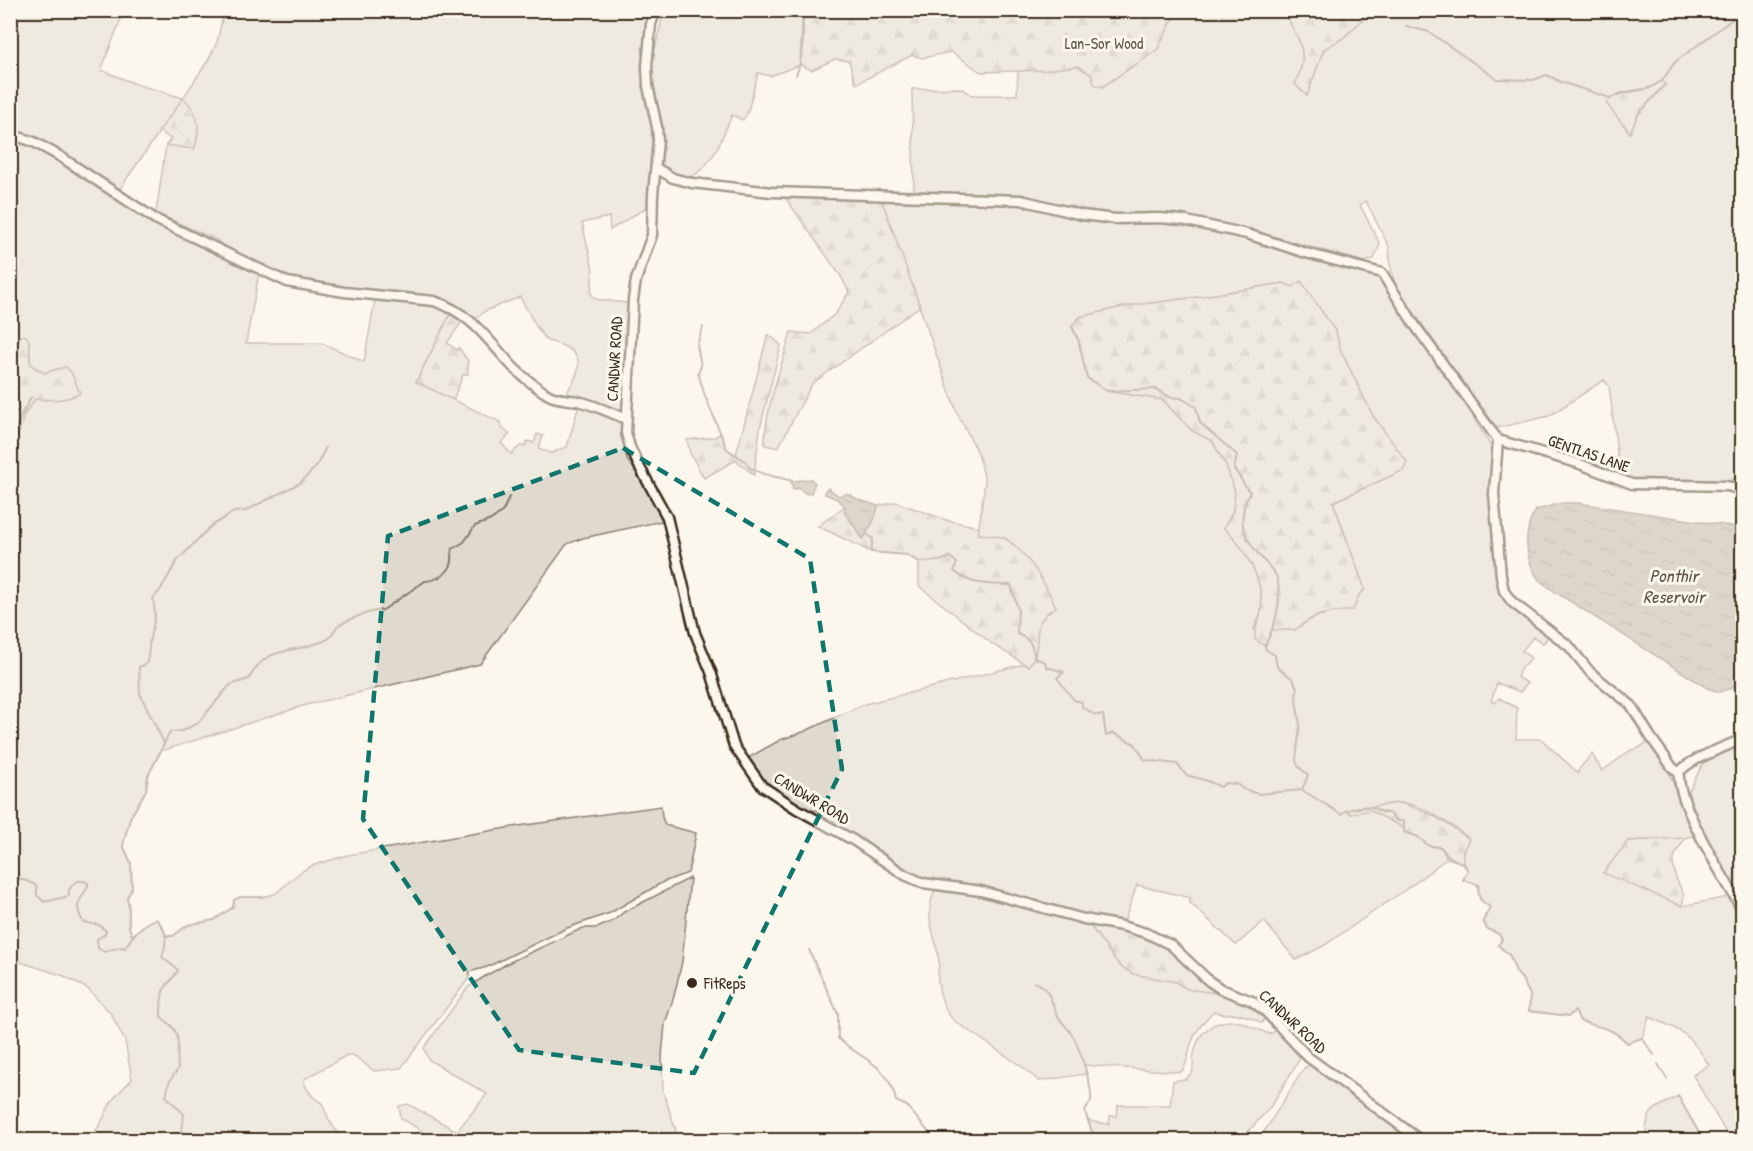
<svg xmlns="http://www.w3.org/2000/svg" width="1753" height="1151" font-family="'Patrick Hand',sans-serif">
<defs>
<pattern id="forest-firs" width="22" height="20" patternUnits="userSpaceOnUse" patternTransform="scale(1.5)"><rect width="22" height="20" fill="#dfd9ce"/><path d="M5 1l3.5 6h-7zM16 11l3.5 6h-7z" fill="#c0bab0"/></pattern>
<pattern id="water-ripples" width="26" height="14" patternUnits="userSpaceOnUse" patternTransform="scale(1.5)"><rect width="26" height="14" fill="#b6aea2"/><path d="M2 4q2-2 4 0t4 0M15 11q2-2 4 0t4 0" fill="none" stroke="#958e83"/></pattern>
</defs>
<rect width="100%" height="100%" fill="#fbf7ec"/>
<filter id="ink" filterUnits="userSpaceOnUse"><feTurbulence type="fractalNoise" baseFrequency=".0167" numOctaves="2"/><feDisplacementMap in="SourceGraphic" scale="12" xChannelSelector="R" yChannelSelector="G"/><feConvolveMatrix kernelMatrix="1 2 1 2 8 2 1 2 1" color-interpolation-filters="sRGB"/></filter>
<g filter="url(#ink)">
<path fill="#dfd9ce" stroke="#8d8276" stroke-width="1.5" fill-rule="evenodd" d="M11,11H124L101,70L136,84L183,98L209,59L217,42L224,11H650C644,34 639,65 645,90C648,104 653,117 654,131C655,156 651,182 649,206L610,230L609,217L582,223L593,270L591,293L594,298L600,300L627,303L630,308L624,404L621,410H614L565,395C586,366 584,349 547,341L536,326L520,297L485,311L476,319L455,306L289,279L225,249L217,240L156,213L166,145L194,149C203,127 193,119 183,98L119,190C85,167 52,141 11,131Z
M664,11H803L800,65L770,76L758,73L748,111L743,120L732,115C722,138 712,169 687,179L669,171L661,163L660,120L652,71L654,53Z
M1177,11H1288C1288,27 1298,32 1301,46C1305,60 1300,72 1295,84L1307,96L1324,49L1343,38L1366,17L1361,11H1742V475L1729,481L1633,480L1620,476L1609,386L1604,380L1549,416L1497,428L1442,353L1395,285L1390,264L1389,247L1366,201L1360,205L1380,244L1374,259L1365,262L1236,226L1182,217L1127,216L1088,212L1017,197L975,193H914L912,89L961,88L972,95H1017L1018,71L1078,66L1092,75L1102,87L1157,50ZM1665,85L1638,115L1630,132L1622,93Z
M10,138L24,141L154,222L259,273L246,343H322L364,362L375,300L438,305L452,311L416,382L500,422L503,429L510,434L501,443L511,454L520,446H525L528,441L534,443L537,434L543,436L538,449L551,453L567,447L579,405L610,415L621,424L627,460L640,476L654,498L662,521L583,538L567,544L480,664L306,705L161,751L148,776L146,790L130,818L123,845L131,863L132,888L127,898C132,913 125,922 132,935C137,931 150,920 156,919L162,925L166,935L173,936L188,925L214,920L233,907L234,900L240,897H262L275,894L299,873L311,866L348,855L519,826L661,806L662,817L665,825L696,833L688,873L663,882L610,913L567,928L487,967L469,972V978L401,1068L374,1071L353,1055H347L303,1080C307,1090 312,1099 322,1103L329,1120L342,1140H85C100,1132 104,1114 112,1101C117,1093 126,1086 132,1079L125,1041L111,1014L88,989L64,976L11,959V457L24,415L35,399C52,400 65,401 80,393L71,372L60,368L44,373L31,365C28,355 33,342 25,336L20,337L13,376L19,410L11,416Z
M881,198L1020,203L1083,219L1126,224L1157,221L1183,224L1244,237L1297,255L1364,271L1383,278L1452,382L1492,448L1491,496L1500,594L1551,634L1543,643L1533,637L1522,651L1531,658L1527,664L1522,666L1517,677L1527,683L1520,692L1497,683L1491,701L1495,703L1499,698L1517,708L1516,739H1541L1578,773L1579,769L1592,754L1602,771L1631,750L1639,748L1648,741L1664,761L1691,825L1693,836L1685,838L1628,841L1682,906L1728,897L1742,921V1140H1730L1693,1075L1709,1065C1690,1034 1682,1030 1649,1017L1642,1038L1627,1043C1615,1028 1597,1027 1580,1021L1575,1011L1569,1016L1529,1011L1530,995L1522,979L1516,972L1510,956L1498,945L1502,940L1499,934L1487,929L1483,921L1490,907C1480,901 1477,897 1478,885L1463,880L1468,870C1460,858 1463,850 1469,838C1452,826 1420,801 1398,803C1382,804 1366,810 1351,814L1370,810L1404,828V832L1418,837L1429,846L1441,847L1447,858L1415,883L1325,945L1296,960L1264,921L1236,945L1189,902L1191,898L1137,885L1124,922L1111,921L1085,915L982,887L957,882L934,881L918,877L900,868L841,829L827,813L802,808L770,788L757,773L748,758L780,740L803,732L865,704L1024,664L1028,666L1035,658L1038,625L1044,614L1026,558L1005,538L978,534L985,481L978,453L957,413ZM1301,282L1336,332L1340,349L1373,416L1387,435L1404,470L1333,502L1365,589L1359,595L1353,610C1327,613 1317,613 1295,630L1254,629C1256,623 1260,617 1261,611C1265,582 1245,547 1224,528L1233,511L1235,491L1226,465L1212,441L1191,430L1163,400L1107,391L1088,378L1079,342L1072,327L1080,317L1128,306L1198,297L1283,283L1293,288Z
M1742,745V900L1704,833L1688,793L1703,763Z
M690,878L682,962L674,996L665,1024L662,1056L663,1091L679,1140H436L401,1118L399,1106L408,1104L457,1131L487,1094L429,1060L424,1048L468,987L484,977L510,962L583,928H597L613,921L624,912Z
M936,888L979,893L1089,924L1120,966L1176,982L1187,989L1215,993L1220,996H1228L1245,1001L1257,1009L1264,1018L1262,1023C1255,1019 1247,1016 1238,1014C1229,1013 1222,1016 1214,1011C1204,1021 1196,1030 1191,1044C1188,1053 1188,1065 1181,1072L1084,1065L1086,1074L1039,1081L1021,1066L953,1020C944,1009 939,994 938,981C937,974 939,968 939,962C937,934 921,918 936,888Z
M1230,1021L1241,1022L1269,1034L1276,1031L1301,1057L1271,1106L1247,1133L1246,1140H1095L1087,1119L1093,1122L1109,1124L1110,1116H1117L1118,1105H1170L1173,1081L1186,1079L1193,1071C1192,1045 1201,1023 1230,1021Z
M1310,1065L1412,1140H1259L1304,1068Z
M1678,1096L1703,1140H1645C1647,1107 1651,1112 1678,1096Z"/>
<path fill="url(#forest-firs)" stroke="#8d8276" stroke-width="1.5" d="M803,11V10L1177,11L1157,50L1102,87L1094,84L1092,75L1078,66L1046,70L981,72L951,52L922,58L912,55L856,84L849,61L835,59L812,70L800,65Z
M1288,11H1361L1366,16L1343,38L1324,49L1307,96L1295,84C1300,72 1305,60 1301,47C1298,32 1288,27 1288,11Z
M1662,81L1665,84L1638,114L1630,133L1606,103C1617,90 1634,94 1648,88C1653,87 1657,83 1662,81Z
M183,98C200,113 201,128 194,149L166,145L171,139L159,131Z
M784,196L881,198L920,306L812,384L778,448L765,445C764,411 782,365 791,332L811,334L836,313L849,292L840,275Z
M1301,281L1336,332L1340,349L1373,416L1407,462L1404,470L1333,502L1365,589L1359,595L1353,610C1327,613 1317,612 1295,630H1272L1265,646L1255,639C1254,626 1259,623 1261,612C1266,583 1244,546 1224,528L1233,511L1235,491L1226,465L1212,441L1191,430L1163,400L1107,391L1087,378L1079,342L1072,326L1080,317L1127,306L1198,297L1284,283L1293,287Z
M452,311L464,319L447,343L457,350L459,348L468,361V374L463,375L453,400L416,382Z
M768,334L781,345L760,428L754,475L736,460L704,478L690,453L687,440L714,437L721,434L727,449L736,455Z
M25,335C33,342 27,355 31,365L44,373L66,367L71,372L80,393C65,401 52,400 35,399L24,415L11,457V416L19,410C15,386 9,360 20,337Z
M896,502L946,520L979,527L978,534C987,535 999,535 1006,539C1029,554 1045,583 1056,607C1024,626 1047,644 1028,666L992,644L919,586V562L907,555L871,552L818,526L845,506V513L863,539L874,520L878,506Z
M1400,803C1427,810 1447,823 1469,839L1463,851V863L1447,858L1441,847L1429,846L1418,837L1404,832V828L1370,810L1351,814L1346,810Z
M1685,838L1675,855L1673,865L1676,878L1684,896L1682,906L1603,873L1628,841Z
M1089,924L1133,932L1158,943L1172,951L1198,979L1215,993L1187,989L1176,982L1133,974L1120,966Z"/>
<path fill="url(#water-ripples)" stroke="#85796d" stroke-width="1.5" d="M811,479L815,483L811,493L807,494L797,488L793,490L791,483L793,481Z
M828,488L839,496L847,493L857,499L878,506L874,520L863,539L845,513V506L837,499L825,494V490Z
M1562,503H1578L1742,528V685L1719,692L1707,688L1555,592C1549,587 1541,583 1537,577C1524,556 1523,530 1536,510Z"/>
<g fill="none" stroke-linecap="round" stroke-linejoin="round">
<path stroke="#85796d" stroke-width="2" d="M1729,10L1734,18
M1406,26L1429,32L1497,79L1533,80L1547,75L1561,82L1610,98L1622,93L1650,88L1662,81L1675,62L1742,12
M796,75C804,56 803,31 803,10
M1072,326L1079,342L1087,378L1107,391L1155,389L1170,397L1181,398L1196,407L1200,423L1237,455L1234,469C1241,477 1243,485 1250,492C1234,523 1245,540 1266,563C1270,568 1275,572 1277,578C1283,603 1275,624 1265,646L1266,650L1275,655L1277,667L1293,679L1297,688L1296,700L1300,725L1296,760L1298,766L1308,775L1302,790
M703,327L697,345L701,366L698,373L705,396L727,449L745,461L750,468L764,474L793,481
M10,442L20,418L31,397
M867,534L873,539L871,552L907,555L919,562L940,561L950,557L957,563L954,571C970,586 991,584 1011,585L1018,610L1017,634C1031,639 1032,645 1035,658L1045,662L1047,667L1064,672L1057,678L1074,700L1082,702V707L1095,715H1103L1106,736L1113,733L1135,744L1145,760L1177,764L1186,775L1205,780L1221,787L1225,783L1237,784L1243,789L1258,794L1302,790L1341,814C1347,809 1362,805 1370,807C1377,808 1381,814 1389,813L1397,821H1404V832L1418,837L1429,846L1441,847C1451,863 1459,857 1468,870L1463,880L1479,885C1477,898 1480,901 1490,907L1483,921L1487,929L1499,934L1502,940L1498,945L1510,956L1516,972L1522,979L1530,995L1529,1011L1569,1016L1575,1011L1580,1021C1597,1027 1615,1028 1627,1043L1642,1038L1654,1055
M164,743L140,694L139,667L146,664C150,654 148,644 151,634C155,618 156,616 153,599L161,589L177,561L211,526L234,512L245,511L300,483L316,467L326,447
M10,858L15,857C16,862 16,874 19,878C22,881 32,881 37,887V895L44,902L69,896V890C74,882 79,878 88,883V886C80,902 73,903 83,922L99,925L106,931L104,935L97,939L98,948L104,952L120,947L125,948C132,936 143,923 156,919C168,930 167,943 162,957L178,970C174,978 166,985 163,991C161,998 161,1010 161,1017C186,1035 175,1042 178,1068C176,1074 171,1077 169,1083C167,1087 168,1091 166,1096L184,1114L181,1140
M132,935C125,922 132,913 127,898L132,888L131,863L123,845L130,818L146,790L148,776L170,732L182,731L198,723L230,685L249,679C267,642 298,655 328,639C333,636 334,628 339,625C351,618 370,611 383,610L425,581C434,581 447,575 451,565C453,561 452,554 452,549L464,542L475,526L491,520L503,511L509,497
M166,936H173L188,925L214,920L233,907L234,900L240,897H262
M809,950L838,1014V1038C862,1061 889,1063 896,1101L907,1106L935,1140
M1034,982C1049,986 1051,1002 1057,1014C1060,1021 1067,1027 1071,1033C1078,1042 1093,1089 1091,1100C1090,1103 1086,1109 1085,1112L1095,1140
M1658,1064L1667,1079
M1678,1096L1703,1140"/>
<defs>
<path id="minor" d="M656,10L651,24L647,66L648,86L657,127L658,140L653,195L652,235L636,280L633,300L626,433L630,447L639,466L667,517L695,633L711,672L734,746L762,786L797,809L853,840L905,875L923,883L981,891L1084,919L1122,926L1146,933L1171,945L1209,981L1221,989L1252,1001L1265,1011L1308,1057L1420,1140
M10,134L34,142L61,157L155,219L287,282L344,292L434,301C467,312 482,332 505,358C516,372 532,384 547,394C556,400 568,399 578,401C595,405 611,413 626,419
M656,168L673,178L692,183L772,192L1021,200L1082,215L1115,219L1160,218L1182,220L1247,234L1306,253L1382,273L1414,324L1498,440L1494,494L1501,576L1504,591L1512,602L1569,646L1590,672L1631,705L1650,736L1672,767L1679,773
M1498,440L1577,463L1632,484L1727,486L1742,490
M1679,773C1676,803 1726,881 1742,909
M1679,773C1688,759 1726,747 1742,739"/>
</defs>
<use href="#minor" stroke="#3b2a1e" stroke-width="13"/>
<use href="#minor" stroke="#fbf7ec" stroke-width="8"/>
</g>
</g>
<path d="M0 0H1753V1151H0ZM623,448L810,559L842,769L694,1073L519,1050L363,819L388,536Z" fill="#fbf7ec" fill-opacity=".55" fill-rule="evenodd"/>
<path fill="none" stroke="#0f766e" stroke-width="4.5" stroke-dasharray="12 8" stroke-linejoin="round" d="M623,448L810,559L842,769L694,1073L519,1050L363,819L388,536Z"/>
<circle fill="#3b2a1e" stroke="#fbf7ec" stroke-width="2" cx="692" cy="983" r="6"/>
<g text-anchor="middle" stroke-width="6" stroke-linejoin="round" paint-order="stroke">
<g font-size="16" fill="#64564a" stroke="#fbf7ec">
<text x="1104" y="49">Lan-Sor Wood</text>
</g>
<g font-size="16" fill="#3b2a1e" stroke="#fbf7ec">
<text transform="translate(614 359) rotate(-87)" y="6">CANDWR ROAD</text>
<text transform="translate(1589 453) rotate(19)" y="6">GENTLAS LANE</text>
<text transform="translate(812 798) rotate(31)" y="6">CANDWR ROAD</text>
<text transform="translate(1293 1021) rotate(43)" y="6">CANDWR ROAD</text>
</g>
<g font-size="16" fill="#3b2a1e" stroke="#fbf7ec" text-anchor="start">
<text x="704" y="989">FitReps</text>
</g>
<g font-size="18" font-style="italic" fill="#605246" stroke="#fbf7ec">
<text x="1674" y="582">Ponthir<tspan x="1674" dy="21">Reservoir</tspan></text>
</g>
</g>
<rect width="1753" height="1151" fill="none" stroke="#fbf7ec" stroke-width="36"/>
<rect x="18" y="18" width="1717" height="1115" fill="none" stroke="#3b2a1e" stroke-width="2" filter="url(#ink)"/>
</svg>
